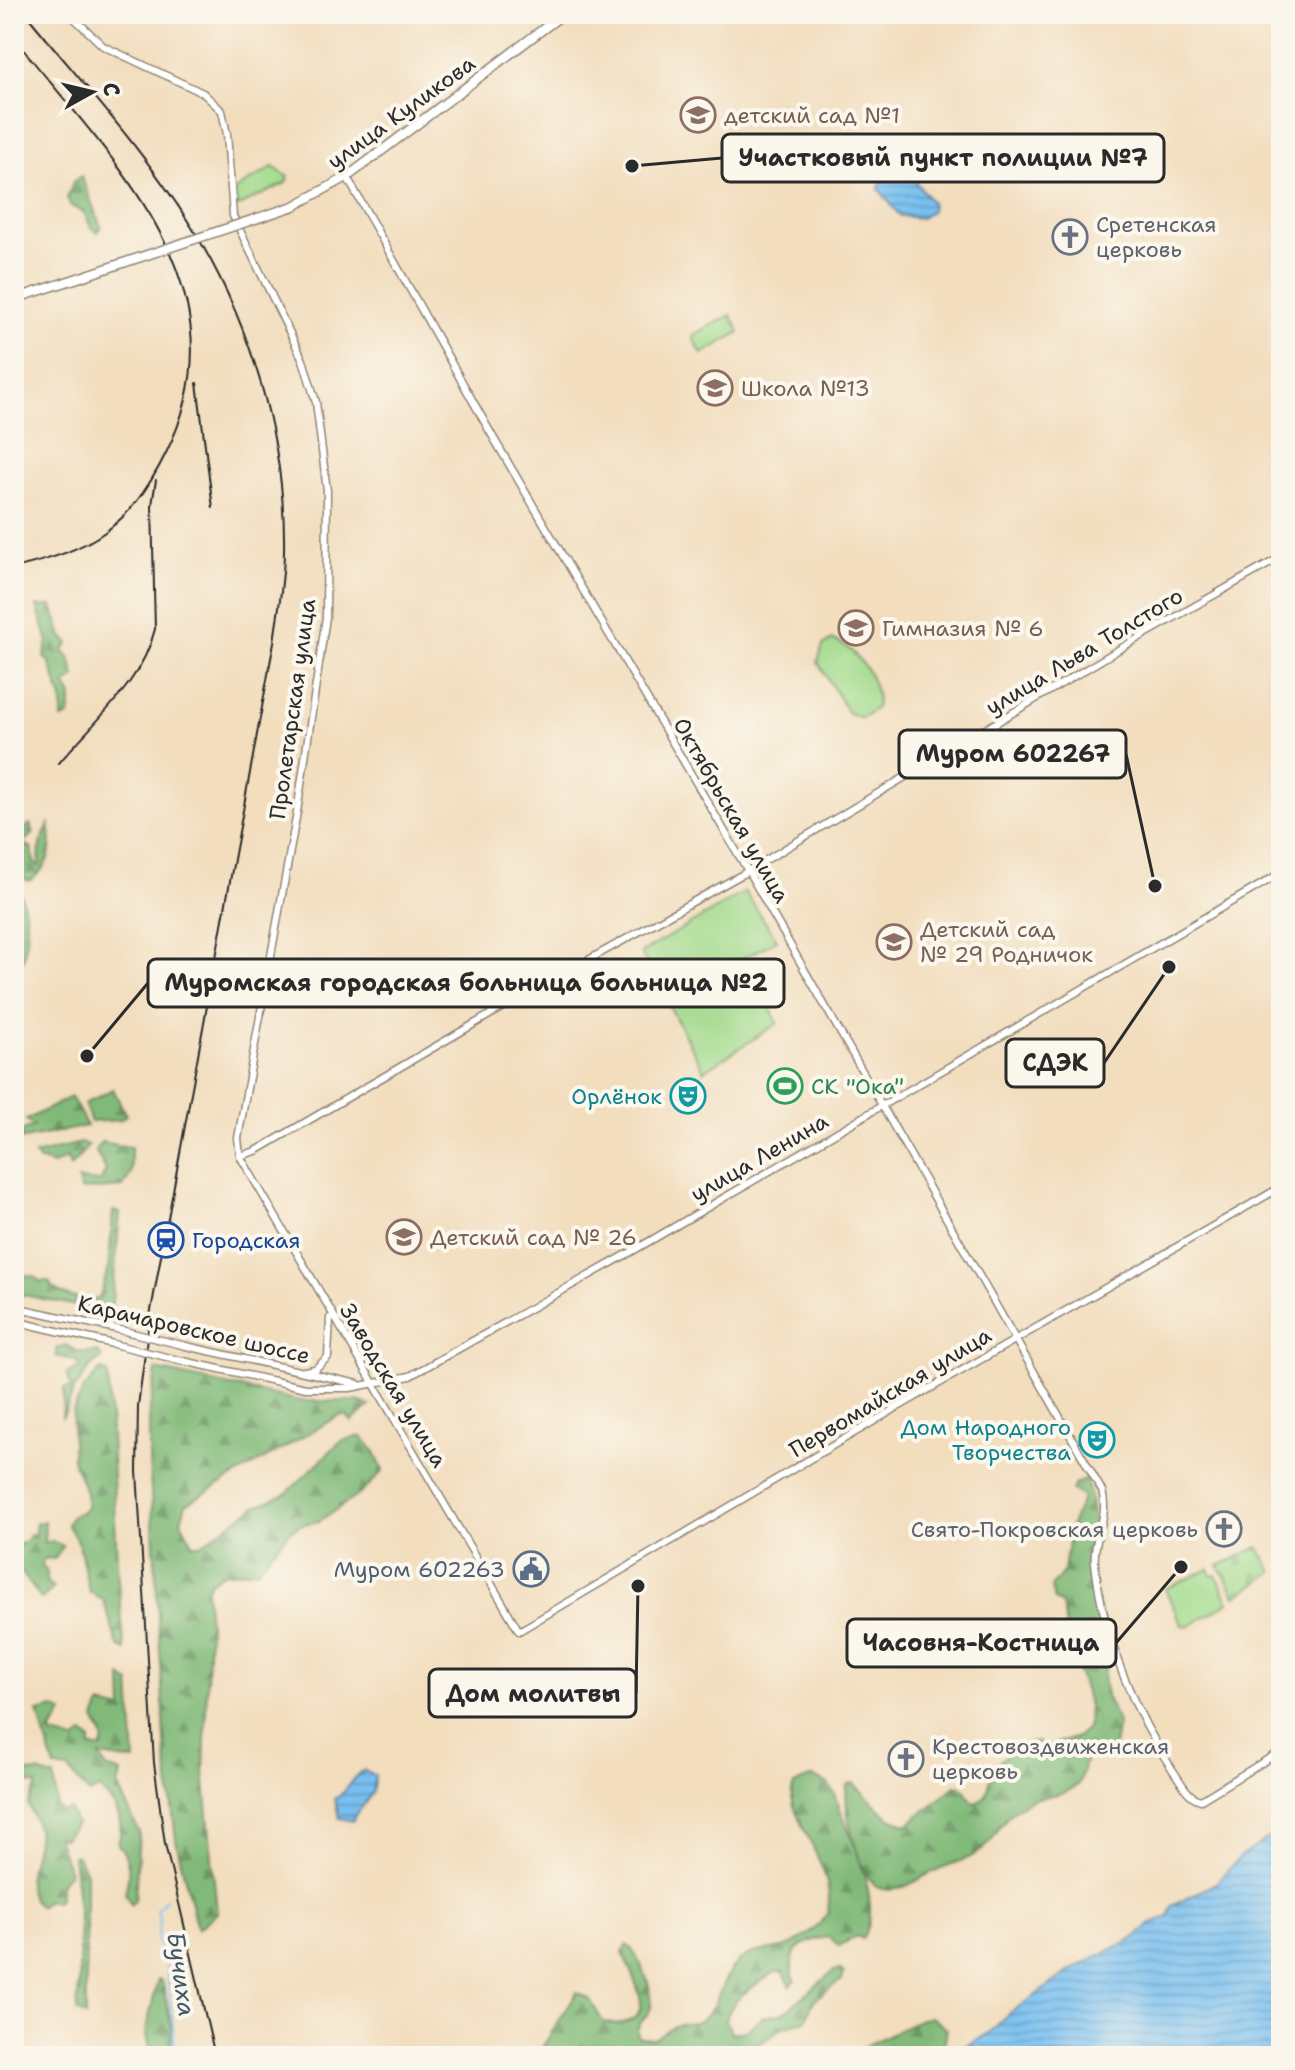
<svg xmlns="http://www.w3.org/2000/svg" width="1295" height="2070" font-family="'Shantell Sans',sans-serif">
<defs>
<pattern id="forest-firs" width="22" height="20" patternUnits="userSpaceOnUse" patternTransform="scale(2)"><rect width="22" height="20" fill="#81ba78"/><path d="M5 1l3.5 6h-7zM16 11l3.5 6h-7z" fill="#6a9763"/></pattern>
<pattern id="cemetery-stones" width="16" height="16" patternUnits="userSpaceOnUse" patternTransform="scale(2)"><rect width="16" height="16" fill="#a2da8c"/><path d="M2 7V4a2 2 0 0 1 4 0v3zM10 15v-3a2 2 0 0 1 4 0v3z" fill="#8cbb79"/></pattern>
<pattern id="water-rules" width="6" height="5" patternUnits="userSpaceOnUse" patternTransform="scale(2)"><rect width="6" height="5" fill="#78c0f0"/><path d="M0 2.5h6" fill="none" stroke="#639cc3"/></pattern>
</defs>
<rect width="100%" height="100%" fill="#fbf7ec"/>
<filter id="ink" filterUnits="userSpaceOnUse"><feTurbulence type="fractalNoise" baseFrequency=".0125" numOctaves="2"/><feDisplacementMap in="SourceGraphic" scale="16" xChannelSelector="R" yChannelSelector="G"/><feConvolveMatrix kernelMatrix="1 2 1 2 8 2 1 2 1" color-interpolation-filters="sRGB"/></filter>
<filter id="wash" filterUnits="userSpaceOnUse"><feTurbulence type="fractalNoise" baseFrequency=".006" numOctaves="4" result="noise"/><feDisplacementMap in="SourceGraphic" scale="32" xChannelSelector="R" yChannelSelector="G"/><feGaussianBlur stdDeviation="1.8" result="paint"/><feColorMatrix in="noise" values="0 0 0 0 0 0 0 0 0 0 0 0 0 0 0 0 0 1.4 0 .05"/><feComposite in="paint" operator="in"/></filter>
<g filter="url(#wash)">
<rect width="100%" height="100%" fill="#f2ddbd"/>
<path fill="#a2da8c" stroke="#66825c" stroke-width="2" d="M273,167L288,177L286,183L237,207L235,190Z
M731,315L740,332L702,354L693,338L695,334Z
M833,640C855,646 882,684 876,708L862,718L848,713L818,662L823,645Z
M745,892L777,940L743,958L778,1023L704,1071L641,953Z
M1209,1569L1212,1576L1216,1575L1229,1602L1189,1626L1182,1625L1165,1589Z"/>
<path fill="url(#forest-firs)" stroke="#567252" stroke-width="2" d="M81,176L101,227L98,232L91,227L84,212L71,206L67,199L73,182Z
M37,606H52L62,637L69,643L63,652L70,658L75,677L65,685L72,696L69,716L62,719V700L49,661L44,658L48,642Z
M30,824L34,833L21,844L31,847L34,862L39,866L40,844L49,824C54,847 49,870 29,881L14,874V838Z
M14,884C30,899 31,961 14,976Z
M113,1089L126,1115L120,1120L91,1122L84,1104Z
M71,1097L87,1126L20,1140L23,1130L34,1126L26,1120Z
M101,1142L131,1147V1173L123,1187L80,1190L78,1180L100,1182L106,1171L95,1150Z
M80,1143L89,1145L70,1167L67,1158L53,1165L40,1161L35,1155Z
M113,1211L120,1213L111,1313L14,1293V1275L34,1276L40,1282L48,1281C59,1297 80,1301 99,1299L109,1265Z
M65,1345L78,1352H98L102,1358L91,1366L74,1391L62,1418L64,1389L72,1388L66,1374L81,1366L74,1360L56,1356V1349Z
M101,1370L108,1373L118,1582L125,1650L118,1646L103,1599L89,1592L79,1544L67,1524L72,1516L86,1509V1493L72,1459L73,1411L84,1388Z
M156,1370L301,1401H358L370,1406L351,1422L346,1415L339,1416L186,1504L181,1521L193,1544H201L256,1506L286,1494L341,1441L361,1436L375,1452L383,1471L361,1493L319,1521L300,1525L289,1532L257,1570L223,1573L210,1582L206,1590L209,1625L204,1771L217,1913L197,1929L176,1840L166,1756L149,1456V1416Z
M1087,1479L1095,1529L1086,1565L1110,1648L1103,1676L1106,1696L1118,1723L1113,1751L1087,1756C1082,1765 1084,1777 1077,1785C1063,1798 1042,1793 1025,1803C1003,1816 1003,1825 989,1843C975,1860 952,1862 934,1871C916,1880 899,1896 877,1887C858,1870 843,1810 847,1785L853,1783L888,1817L907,1825L955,1786L962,1787L974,1803C991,1799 987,1785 993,1772C998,1758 1025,1739 1040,1742L1043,1748L1077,1737L1087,1728C1094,1705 1076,1669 1069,1647C1065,1633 1066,1617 1061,1603L1054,1600L1051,1587L1064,1571L1070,1528L1083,1497L1072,1490L1075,1484Z
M45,1521L44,1543L52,1541L63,1546L54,1559L45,1558L41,1565L47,1572L46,1582L54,1588L41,1599L14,1562V1543L23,1544L30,1534L34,1538L36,1523Z
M122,1677L130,1683L135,1761L100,1756L106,1768L121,1773L118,1787L139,1832L135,1900L131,1904L125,1893C130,1874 131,1859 118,1844C125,1819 117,1806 99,1789L89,1794L69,1770L55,1768L38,1712L55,1708L63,1713L50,1734L75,1741L84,1734L91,1741V1748H102L104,1739L95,1719L101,1705L123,1710Z
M37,1772L54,1777L57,1807L63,1812L70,1809L76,1824L64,1838L57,1837L69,1872L59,1885L60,1897L55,1902L47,1900L40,1907C13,1885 41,1855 37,1829C36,1821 31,1812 28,1805L37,1785L24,1782L22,1773Z
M813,1777L827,1783L834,1794C847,1829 886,1904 863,1939L857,1936L839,1946L828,1937C803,1940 784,1953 795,1980L790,1985L784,1972L777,1971C759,1983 728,1998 726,2022L732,2033L746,2030L763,2017L784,2013L832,1972L839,1969L844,1973L842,1980L814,2000L806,2020L781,2028L744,2056H533L542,2048L577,1992L589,1998L603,2022C611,2024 621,2025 629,2021C657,2009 627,1971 623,1951L627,1945C640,1955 654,1991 651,2007C649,2016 639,2021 637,2030L638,2037L652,2039C661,2037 664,2030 672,2027C681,2023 694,2025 702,2019C719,2007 721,1978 737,1963C752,1949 764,1952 782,1948C795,1946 826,1924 828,1910C837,1864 780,1809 794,1785Z
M76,1855L86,1872V2016L77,2011C82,1959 80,1907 73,1856Z
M158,1979L162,1981L172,2028L171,2056H152L146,2031Z
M931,2017L947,2029L944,2046L921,2056H845L918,2020Z"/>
<path fill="url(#cemetery-stones)" stroke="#66825c" stroke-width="2" d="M1258,1547L1273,1572L1236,1596L1219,1566Z"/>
<path fill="url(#water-rules)" stroke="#52768e" stroke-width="2" d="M900,170L908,172L932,203L931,211L921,218L900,216L879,189L881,180Z
M365,1770L375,1776L372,1793L352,1821L339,1818L335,1799C350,1790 352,1776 365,1770Z
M1281,1831V2056H945L988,2034L1010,2013L1073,1969L1136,1937L1151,1923L1168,1917L1172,1906L1216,1883L1242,1855Z"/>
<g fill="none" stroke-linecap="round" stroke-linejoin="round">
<path stroke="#78c0f0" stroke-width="2" d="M166,1899L157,1910C162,1921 157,1927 158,1939C159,1948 166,1955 166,1963C169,1994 174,2024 175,2056"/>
</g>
</g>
<g filter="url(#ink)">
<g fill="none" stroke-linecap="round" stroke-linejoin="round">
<defs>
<path id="minor" d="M70,14L103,46L203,93L222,111L227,134L233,216L303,360L316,402L327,491L326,617L297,812L238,1138L240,1156L519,1631L893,1410L1281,1187
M347,177L493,437L748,871L1102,1491C1110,1518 1092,1538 1095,1563C1103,1637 1134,1714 1176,1775C1183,1785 1188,1797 1201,1800L1281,1751
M240,1156L256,1151L493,1013L741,875L1128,644L1281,557
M14,1307L112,1328
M14,1321L109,1343
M186,1346L358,1384
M183,1361L306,1388H350L410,1376L631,1252L1281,873
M304,1371L315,1369L328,1357L330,1318"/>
<path id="major" d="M294,206L347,177L563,14
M14,299L69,281"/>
</defs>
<use href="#minor" stroke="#8e8474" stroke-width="9"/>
<use href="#major" stroke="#8e8474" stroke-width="11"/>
<use href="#minor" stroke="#fff" stroke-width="6"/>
<use href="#major" stroke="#fff" stroke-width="8"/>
<path stroke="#2b2b2b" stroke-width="2" d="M26,14C82,83 144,150 191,226C250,321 286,438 284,551C284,581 278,612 274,642L150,1316L138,1406L137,1471L154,1763L165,1844L215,2056
M14,38C111,160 250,286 166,453C129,528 93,549 14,568
M197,383L213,508
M59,763C94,721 142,683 155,629L152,505L156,480"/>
<defs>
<path id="minor-bridge" d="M112,1328L186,1346
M109,1343L183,1361"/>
<path id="major-bridge" d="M69,281L294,206"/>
</defs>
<use href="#minor-bridge" stroke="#8e8474" stroke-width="9" stroke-linecap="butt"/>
<use href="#major-bridge" stroke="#8e8474" stroke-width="11" stroke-linecap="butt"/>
<use href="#minor-bridge" stroke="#fff" stroke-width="6"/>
<use href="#major-bridge" stroke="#fff" stroke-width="8"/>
</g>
</g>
<defs>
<symbol id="school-ring" viewBox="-11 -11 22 22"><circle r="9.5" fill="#fbf7ec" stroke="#8d6e63" stroke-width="1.5"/><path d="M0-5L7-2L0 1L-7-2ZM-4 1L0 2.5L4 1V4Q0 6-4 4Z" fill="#8d6e63"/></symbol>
<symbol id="church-ring" viewBox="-11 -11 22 22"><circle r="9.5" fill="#fbf7ec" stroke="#6b7280" stroke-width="1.5"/><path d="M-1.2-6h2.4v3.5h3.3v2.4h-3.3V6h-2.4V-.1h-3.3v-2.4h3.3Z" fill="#6b7280"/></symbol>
<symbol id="stadium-ring" viewBox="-11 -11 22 22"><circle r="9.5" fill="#fbf7ec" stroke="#2e9e5b" stroke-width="1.5"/><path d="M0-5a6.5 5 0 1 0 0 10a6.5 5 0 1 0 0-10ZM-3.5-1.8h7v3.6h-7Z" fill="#2e9e5b"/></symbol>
<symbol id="theatre-ring" viewBox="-11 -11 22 22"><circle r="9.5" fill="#fbf7ec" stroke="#0f9aa8" stroke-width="1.5"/><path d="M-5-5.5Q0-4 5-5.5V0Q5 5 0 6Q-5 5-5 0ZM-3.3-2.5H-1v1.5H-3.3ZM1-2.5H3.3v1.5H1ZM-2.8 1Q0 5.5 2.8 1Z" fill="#0f9aa8"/></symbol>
<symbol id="station-ring" viewBox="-11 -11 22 22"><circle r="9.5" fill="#fbf7ec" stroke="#1a4fb4" stroke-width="1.5"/><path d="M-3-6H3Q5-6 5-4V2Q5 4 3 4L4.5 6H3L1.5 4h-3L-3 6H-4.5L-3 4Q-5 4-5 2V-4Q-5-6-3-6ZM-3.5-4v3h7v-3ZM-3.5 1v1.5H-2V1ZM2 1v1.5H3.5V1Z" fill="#1a4fb4"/></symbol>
<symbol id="civic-ring" viewBox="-11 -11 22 22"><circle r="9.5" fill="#fbf7ec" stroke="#5c6f8a" stroke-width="1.5"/><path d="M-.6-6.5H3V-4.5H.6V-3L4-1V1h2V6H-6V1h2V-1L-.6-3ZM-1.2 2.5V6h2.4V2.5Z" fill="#5c6f8a"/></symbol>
</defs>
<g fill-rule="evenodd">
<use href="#school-ring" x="678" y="95" width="40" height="40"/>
<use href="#church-ring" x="1050" y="217" width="40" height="40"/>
<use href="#school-ring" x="695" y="368" width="40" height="40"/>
<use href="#school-ring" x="836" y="608" width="40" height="40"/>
<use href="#school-ring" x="874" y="922" width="40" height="40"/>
<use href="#stadium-ring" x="765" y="1066" width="40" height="40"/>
<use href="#theatre-ring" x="668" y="1076" width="40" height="40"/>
<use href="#school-ring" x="384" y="1217" width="40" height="40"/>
<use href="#station-ring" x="146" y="1220" width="40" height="40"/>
<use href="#theatre-ring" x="1077" y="1420" width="40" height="40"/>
<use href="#church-ring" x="1204" y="1509" width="40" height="40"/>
<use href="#civic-ring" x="511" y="1549" width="40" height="40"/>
<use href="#church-ring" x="886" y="1739" width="40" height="40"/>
</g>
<g text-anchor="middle" stroke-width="8" stroke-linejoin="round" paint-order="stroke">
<g font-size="22" fill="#2b2b2b" stroke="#fbf7ec">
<text transform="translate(401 112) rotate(-36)" y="8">улица Куликова</text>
<text transform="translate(1084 651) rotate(-31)" y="8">улица Льва Толстого</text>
<text transform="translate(292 709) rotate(-82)" y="8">Пролетарская улица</text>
<text transform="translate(732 810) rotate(60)" y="8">Октябрьская улица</text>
<text transform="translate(759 1157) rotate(-30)" y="8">улица Ленина</text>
<text transform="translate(194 1329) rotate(13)" y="8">Карачаровское шоссе</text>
<text transform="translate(394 1385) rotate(59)" y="8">Заводская улица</text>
<text transform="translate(890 1392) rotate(-31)" y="8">Первомайская улица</text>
</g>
<g font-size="22" fill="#785e54" stroke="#fbf7ec" text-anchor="start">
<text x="724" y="123">детский сад №1</text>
<text x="741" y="396">Школа №13</text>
<text x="882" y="636">Гимназия № 6</text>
<text x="920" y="937">Детский сад<tspan x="920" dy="25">№ 29 Родничок</tspan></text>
<text x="430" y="1245">Детский сад № 26</text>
</g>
<g font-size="22" fill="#5b616d" stroke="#fbf7ec" text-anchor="start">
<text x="1096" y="232">Сретенская<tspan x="1096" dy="25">церковь</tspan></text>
<text x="1198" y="1537" text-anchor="end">Свято-Покровская церковь</text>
<text x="932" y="1754">Крестовоздвиженская<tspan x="932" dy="25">церковь</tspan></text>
</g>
<g font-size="22" fill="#27864d" stroke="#fbf7ec" text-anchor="start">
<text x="811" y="1094">СК "Ока"</text>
</g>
<g font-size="22" fill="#0d838f" stroke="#fbf7ec" text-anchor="end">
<text x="662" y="1104">Орлёнок</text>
<text x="1071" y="1435">Дом Народного<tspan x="1071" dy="25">Творчества</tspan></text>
</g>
<g font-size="22" fill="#164399" stroke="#fbf7ec" text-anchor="start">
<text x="192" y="1248">Городская</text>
</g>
<g font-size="22" fill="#4e5e75" stroke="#fbf7ec" text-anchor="end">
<text x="505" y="1577">Муром 602263</text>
</g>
<g font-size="24" font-style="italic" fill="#425866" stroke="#fbf7ec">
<text transform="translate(181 1974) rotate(82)" y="8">Бучиха</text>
</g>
</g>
<path fill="none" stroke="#2b2b2b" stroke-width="3" d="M632 166L722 158M1155 886L1126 754M87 1056L148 983M1169 967L1104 1063M1181 1567L1116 1643M638 1586L636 1693"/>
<g fill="#2b2b2b" stroke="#fbf7ec" stroke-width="3">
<circle cx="632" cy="166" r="8"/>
<circle cx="1155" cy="886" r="8"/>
<circle cx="87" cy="1056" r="8"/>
<circle cx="1169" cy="967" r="8"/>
<circle cx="1181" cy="1567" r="8"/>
<circle cx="638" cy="1586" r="8"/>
</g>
<g fill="#fbf7ec" stroke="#2b2b2b" stroke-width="3">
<rect x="722" y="134" width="442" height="48" rx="8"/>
<rect x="899" y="730" width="227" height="48" rx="8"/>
<rect x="148" y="959" width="636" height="48" rx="8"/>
<rect x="1006" y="1039" width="98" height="48" rx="8"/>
<rect x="847" y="1619" width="269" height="48" rx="8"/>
<rect x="429" y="1669" width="207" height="48" rx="8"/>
</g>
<g font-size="24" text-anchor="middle" font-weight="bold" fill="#2b2b2b">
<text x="943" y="166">Участковый пункт полиции №7</text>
<text x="1013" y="762">Муром 602267</text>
<text x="466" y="991">Муромская городская больница больница №2</text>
<text x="1055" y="1071">СДЭК</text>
<text x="981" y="1651">Часовня-Костница</text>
<text x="533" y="1702">Дом молитвы</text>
</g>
<rect width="1295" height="2070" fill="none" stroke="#fbf7ec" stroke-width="48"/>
<g transform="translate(92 92) rotate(82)" stroke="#fbf7ec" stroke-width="6" paint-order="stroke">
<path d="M0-6L14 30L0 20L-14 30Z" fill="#2b2b2b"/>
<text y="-12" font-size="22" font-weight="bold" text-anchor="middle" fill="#2b2b2b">С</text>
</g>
</svg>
